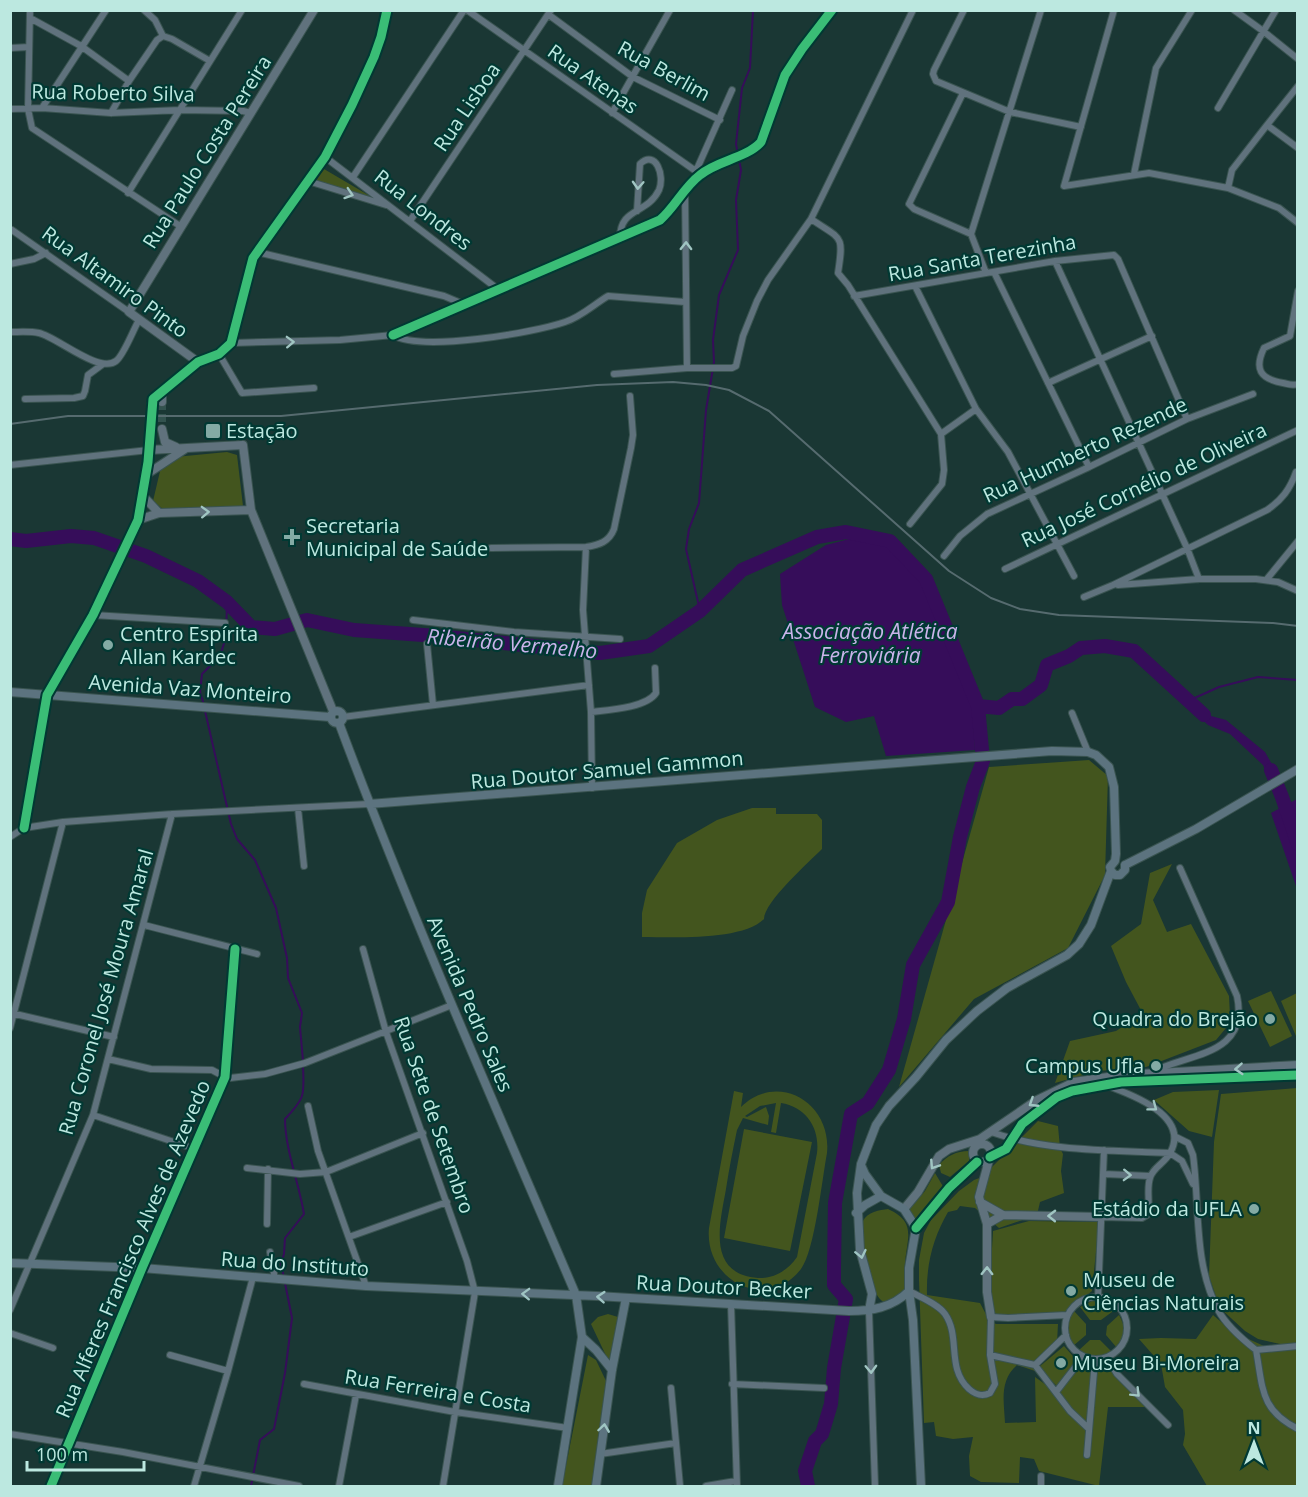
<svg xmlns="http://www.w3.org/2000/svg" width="1308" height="1497" font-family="'Open Sans',sans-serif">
<rect width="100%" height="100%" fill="#1a3734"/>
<path fill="#43551e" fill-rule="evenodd" d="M324,169L375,199L314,182Z
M227,452L237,455L243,506L164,510L153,501L161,467L175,457Z
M1089,760L1108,776L1105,875L1068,948L974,999L899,1087L989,767Z
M752,808H776V814H817L822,820V849C809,862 764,902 764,919C742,941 672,937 642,937V913L647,890L677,843L717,820Z
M1172,864L1153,900L1167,932L1191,924L1229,996L1230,1016L1226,1028L1216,1040L1146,1067L1098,1071L1055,1083L1070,1041L1116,1031L1143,1014L1126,982L1111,946L1141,924L1150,873Z
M1271,991L1292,1036L1270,1047L1248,1001Z
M1297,993L1298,1035L1296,1036L1281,1001Z
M1297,1088V1486H1207L1183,1445L1185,1434L1183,1410L1165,1387L1161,1364L1139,1339L1161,1338L1196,1339L1213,1315L1233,1332L1264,1346L1280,1344L1258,1339L1245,1331L1220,1308L1209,1276L1214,1142L1221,1094Z
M1219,1090L1212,1137L1189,1131L1154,1100L1173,1092Z
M734,1091L743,1093L741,1107C778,1071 832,1103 827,1153C822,1179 815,1250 801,1269C767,1313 704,1281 709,1228ZM776,1103L771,1132L776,1133L781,1103C806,1107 820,1128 817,1153L797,1257C788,1270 774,1279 758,1278C706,1274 720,1223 726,1189C729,1169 733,1149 737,1130L743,1118L768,1125L769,1116L766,1107L747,1117L745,1116L760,1106Z
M1038,1121L1058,1126L1060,1148L1063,1154L1061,1171L1064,1193L1040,1202L1037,1215L999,1228L975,1208L960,1206L957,1210L948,1212C933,1238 926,1265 927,1295L980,1303L989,1320L996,1324H1058L1057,1343L1039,1367L1064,1346L1078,1362L1062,1387L1084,1364L1106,1362L1151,1407H1108L1099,1486L1039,1471L1034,1459L1020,1457L1019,1483L981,1482L970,1476L969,1456L973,1437L953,1439L936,1436L934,1422L924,1423L919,1280V1260L924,1233L931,1220L959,1191L974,1180L982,1177ZM1017,1365L1035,1371L1038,1368L1059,1388L1056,1392L1035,1377L1036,1422L1005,1423C1004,1401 999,1381 1017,1365Z
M744,1129L812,1142L790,1251L724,1238Z
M969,1151V1161L950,1177L941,1173L939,1165C947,1156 956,1151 969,1151Z
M935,1173L944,1188L916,1222L908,1211L925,1191Z
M888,1209C917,1222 907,1238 905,1263C904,1272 904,1282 904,1292L888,1304C883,1302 880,1300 877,1295C870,1281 857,1236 863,1221C867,1212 880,1210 888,1209Z
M1029,1221L1099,1222L1092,1291L1061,1315L997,1317L989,1300L993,1231Z
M1092,1301L1102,1302L1116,1309L1101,1320H1090L1080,1307Z
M1074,1311L1086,1324V1335L1073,1346C1065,1332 1064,1325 1074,1311Z
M608,1314L618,1317L609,1362L591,1324L598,1317Z
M1119,1315C1126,1327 1126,1337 1117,1348L1106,1335L1107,1326Z
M1090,1340H1100L1112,1352C1100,1359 1090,1359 1078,1351Z
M588,1355L596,1360L606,1381L592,1486H562Z"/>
<path fill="#360d5a" d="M857,537L888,545L918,575L972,701L975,750L886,756L874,716L846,722L815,707L782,605L780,574L826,545Z
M1194,702L1211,716L1226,720L1265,752L1278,775L1270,780L1263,765L1230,734L1208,725L1186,704Z
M1297,799V889L1271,813Z"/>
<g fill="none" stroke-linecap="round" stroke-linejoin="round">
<path stroke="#360d5a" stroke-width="2" d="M700,611L686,549L689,529L699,503L706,410L714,362L713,340L719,295L738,250L736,200L741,170L736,144L742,88L750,68L753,10
M1188,701L1219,687L1258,677L1298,680
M204,705L200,692L202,674L220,656L226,637L227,602
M205,711L231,824L237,839L255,860L276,908L287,958L288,978L302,1013L300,1027L303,1061
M284,1278L281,1263L284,1254L285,1238L304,1214C299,1183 285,1149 285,1119C306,1097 304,1095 303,1066
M251,1486L260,1440L274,1429L285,1373L292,1318L285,1283"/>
<path stroke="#360d5a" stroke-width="14" d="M10,539L26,541L71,536L94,538L146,556L198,581L227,602L251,627L275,629L307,620L354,630L437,636L600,653L649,646L700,611L742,570L817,537L846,532L890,541L926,579L978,706L999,708L1012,699H1022L1041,685L1047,665L1069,656L1081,648L1105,646L1134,651L1204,715
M1271,770L1282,797L1298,844
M808,1486L805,1471L815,1441L822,1434L831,1404L834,1368L846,1299L834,1285V1267L835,1203L851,1114L868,1103L889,1070L904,1019L913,965L948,902L960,837L973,787L983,761L978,706"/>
<path stroke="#32524e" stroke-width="8" stroke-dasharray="8 4" stroke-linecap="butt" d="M162,402V429
M151,427V405"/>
<defs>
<path id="minor" d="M30,10L28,109L32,128L180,226
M144,10L155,20L163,36
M467,10L700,174
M964,10L934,70L933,74L936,81L1010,112L1081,127
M1114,10L1064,186L1149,173L1228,188L1232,170L1267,125
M1234,10L1263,31L1298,59
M549,15L633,77L720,120
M30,18L81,46L129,81
M163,36L172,39L210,61
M10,48L29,47
M1298,86L1267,125L1298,148
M963,93L909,204L914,209L971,234
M42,108L106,10
M1218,108L1276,10
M10,109L42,108L111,113L180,110L243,111L251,113
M111,113L129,81L157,40L163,36
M612,113L670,10
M325,157L499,290
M696,171L732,90
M1134,174L1156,68L1192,10
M353,177L464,10
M308,181L386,205
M1228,188L1279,208L1298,223
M685,191L687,368
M128,193L242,10
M811,219C842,240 844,234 838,273L848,285L941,434L944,470L942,484L910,524
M410,221L551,10
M12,230L129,312
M620,238C620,207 647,215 659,190C665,176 656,149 640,164L637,211
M257,252L444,296L463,304
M1055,261L1187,548L1199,579
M10,264L34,259L46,253
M994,272L1089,467
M986,273L971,234L1041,10
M915,286L976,409L1008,452L1074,576
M1298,291L1290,336L1264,348C1254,369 1260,379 1283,383C1288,384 1292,386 1298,384
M854,296L1055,261L1114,255L1118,259L1187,419
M10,332C19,332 30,331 39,333C57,337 99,374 116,361C124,355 133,330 139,320
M393,335L660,220C675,207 684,187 700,175C718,160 745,159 761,142L785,75L802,49L832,10
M231,343L340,340L393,335C421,352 533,333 565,322C581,317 593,305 608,296L685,302
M219,354L242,393L314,388
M198,362L219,354L231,343L253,258L325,157L352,105L374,57L381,37L387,10
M614,374L687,368H732L736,366L743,336L757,301L768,280L811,219L913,10
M1048,383L1152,336
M25,399L74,398L83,396L85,391L88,375L103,364
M941,434L976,409
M10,465L149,450
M586,547L583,610L591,712L592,788
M491,548L586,547C599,545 609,542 614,529L631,448L633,435L630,396
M944,556L960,536L987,514L1089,467L1187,419L1253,394
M1005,569L1298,430
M1267,579L1298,541
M1118,585L1199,579H1256L1278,582L1298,591
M1084,597L1113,585L1267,510C1282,500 1290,489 1296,472
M93,615L225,623
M413,620L514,632L620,639
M427,644L433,705
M591,712C608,710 646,708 656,693L655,668
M1072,713L1088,752
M343,717L589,685
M298,808L304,866
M24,828L47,695
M10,837L24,828L63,822L172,814L369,804
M144,925L257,954
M363,949L386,1032L467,1261L475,1292L443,1486
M11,1013L114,1037
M10,1028L63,822
M108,1059L151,1069L212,1070L225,1077L230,1078L265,1074L305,1063L452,1005
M1150,1073C1186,1053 1250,1057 1237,996L1180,868
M308,1106L318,1151L366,1286
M93,1115L195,1149
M991,1132C1048,1152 1111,1150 1170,1153L1182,1161L1193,1184
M1176,1137L1188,1143L1193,1155C1200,1206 1193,1262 1218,1310C1226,1325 1242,1339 1256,1350L1298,1346
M247,1168L300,1174L326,1172L423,1133
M1104,1174L1150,1176
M1102,1217L1142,1218L1147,1215C1151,1203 1146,1190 1150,1178C1152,1168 1166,1162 1170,1153C1191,1116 1131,1094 1105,1085
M267,1224L268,1169
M349,1237L447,1202
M270,1252L275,1279
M909,1291C920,1297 938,1304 945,1314C961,1337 946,1368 969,1389C976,1395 982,1397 990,1393L995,1384L990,1355L991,1317L1008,1318L1067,1315
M1065 1328a31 31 0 1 1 62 0a31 31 0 1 1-62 0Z
M1098,1297L1104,1150
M731,1304L737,1486
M10,1310L93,1115L172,814
M869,1311L875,1486
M10,1333L53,1348
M1256,1350C1263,1388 1260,1410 1298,1429
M170,1355L228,1371
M990,1355L1035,1365L1066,1335
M1107,1358L1117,1374L1168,1425
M1035,1365L1070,1411L1088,1428
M304,1384L455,1412L568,1428
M732,1384L824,1388
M671,1388L680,1486
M1056,1392L1083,1357
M10,1434L123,1452L299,1486
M600,1454L676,1443
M1087,1455L1095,1360
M1041,1476V1486
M51,1486L142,1268L225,1077L235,949
M194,1486L228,1371L253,1277
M339,1486L356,1395
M706,1486L736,1481"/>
<path id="tertiary" d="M162,402V390
M151,405L156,396L198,362L129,312L314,10
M162,429L165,442L176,447
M149,450L243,445L251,510L333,711
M147,474L185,449
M143,496L159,513
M138,520L159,513L251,510
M47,695L93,615L138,520L147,474L151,427
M973 1153a9 9 0 1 1 18 0a9 9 0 1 1-18 0Z
M990,1157L1006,1149L1022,1124L1057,1097L1072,1091L1121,1082L1298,1075
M989,1160L979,1197L987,1224V1292L991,1317
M980,1202L1003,1215L1102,1217
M904,1209L918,1192L939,1156L949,1149L980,1139L1037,1100L1074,1082L1122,1075L1298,1065
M987,1224L1003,1215
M916,1228L949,1188L977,1162"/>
<path id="secondary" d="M10,692L330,717
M331 717a6 6 0 1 1 12 0a6 6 0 1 1-12 0Z
M339,723C411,916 495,1105 576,1295L582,1337L558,1486
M369,804L1052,751L1088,752L1096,755L1109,767L1114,787L1116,854L1115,861L1110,867L1111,871L1091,925L1079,944L1067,955L1007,988L977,1011L946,1040L916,1077L889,1106L876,1125L861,1164L857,1193L860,1250L872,1294L869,1311
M1125,865L1196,829L1298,769
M1111,871L1115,875H1120L1125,870V865
M861,1165L865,1174L881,1196L904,1209L916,1228L909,1268V1291L913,1320L921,1486
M856,1213L865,1205L881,1196
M10,1263L142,1268L366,1286L597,1296L849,1311C871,1311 892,1308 909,1291
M582,1337L596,1350L612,1370
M596,1486L612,1370L626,1298"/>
</defs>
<use href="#minor" stroke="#3a5451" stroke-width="8"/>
<use href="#tertiary" stroke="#3a5451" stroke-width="10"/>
<use href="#secondary" stroke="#3a5451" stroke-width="10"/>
<use href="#minor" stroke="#60727d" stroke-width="6"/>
<use href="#tertiary" stroke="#60727d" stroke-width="8"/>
<use href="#secondary" stroke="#5c737f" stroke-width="8"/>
<path stroke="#566b6f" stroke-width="2" d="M10,424L68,416H281L597,385L673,382L706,385L729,390L769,411L949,571L991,598L1020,609L1059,615L1273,623L1298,626"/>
<defs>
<path id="cycleway" d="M393,335L660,220C675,207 684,187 700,175C718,160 745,159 761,142L785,75L802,49L832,10
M24,828L47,695L93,615L138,520L148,462L153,399L198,362L219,354L231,343L253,258L325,157L352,105L374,57L381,37L387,10
M990,1157L1006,1149L1022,1124L1057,1097L1072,1091L1121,1082L1298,1075
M916,1228L949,1188L977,1162
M51,1486L142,1268L225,1077L235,949"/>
</defs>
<use href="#cycleway" stroke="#003933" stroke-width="13"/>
<use href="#cycleway" stroke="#3abd76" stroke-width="9"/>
</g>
<defs><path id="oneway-chevron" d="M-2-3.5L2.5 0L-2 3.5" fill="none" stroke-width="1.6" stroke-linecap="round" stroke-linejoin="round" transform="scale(1.5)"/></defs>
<g stroke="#a0c5c2">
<use href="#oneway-chevron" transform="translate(638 185) rotate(93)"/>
<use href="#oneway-chevron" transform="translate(349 194) rotate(18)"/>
<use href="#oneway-chevron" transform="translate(686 246) rotate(-89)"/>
<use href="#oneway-chevron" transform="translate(290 342) rotate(-2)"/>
<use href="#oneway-chevron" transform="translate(205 512) rotate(-2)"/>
<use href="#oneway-chevron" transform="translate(1239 1069) rotate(176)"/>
<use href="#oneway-chevron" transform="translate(1033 1103) rotate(147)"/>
<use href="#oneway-chevron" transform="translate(1153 1107) rotate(37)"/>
<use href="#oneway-chevron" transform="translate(934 1165) rotate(123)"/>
<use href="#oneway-chevron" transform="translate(1127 1175) rotate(2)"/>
<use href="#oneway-chevron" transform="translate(1052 1216) rotate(-179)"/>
<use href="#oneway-chevron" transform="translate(987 1271) rotate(-89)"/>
<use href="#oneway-chevron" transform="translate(871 1369) rotate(88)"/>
<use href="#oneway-chevron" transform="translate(1136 1393) rotate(45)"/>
</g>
<g stroke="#9fc5c3">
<use href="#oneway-chevron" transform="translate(861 1254) rotate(78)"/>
<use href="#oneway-chevron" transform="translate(526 1294) rotate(-178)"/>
<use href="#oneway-chevron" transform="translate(601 1297) rotate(-176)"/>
<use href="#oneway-chevron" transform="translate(604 1428) rotate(-82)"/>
</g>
<g fill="#83aaa4" stroke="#003933" stroke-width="2">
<rect x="205" y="423" width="16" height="16" rx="3"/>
<path d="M289 528h6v6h6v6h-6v6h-6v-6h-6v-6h6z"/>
<circle cx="108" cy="645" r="6"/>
<circle cx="1270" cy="1019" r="6"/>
<circle cx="1156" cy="1066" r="6"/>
<circle cx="1254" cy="1209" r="6"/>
<circle cx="1071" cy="1291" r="6"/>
<circle cx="1061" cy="1363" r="6"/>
</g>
<g text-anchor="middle" stroke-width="4.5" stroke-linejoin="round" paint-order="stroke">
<g font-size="20" fill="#bce8e0" stroke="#003933">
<text transform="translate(664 71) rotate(29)" y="7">Rua Berlim</text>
<text transform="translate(593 79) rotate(35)" y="7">Rua Atenas</text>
<text transform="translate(113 93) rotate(1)" y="7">Rua Roberto Silva</text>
<text transform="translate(467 107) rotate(-56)" y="7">Rua Lisboa</text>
<text transform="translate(207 152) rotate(-58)" y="7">Rua Paulo Costa Pereira</text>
<text transform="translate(423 210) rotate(38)" y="7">Rua Londres</text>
<text transform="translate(982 258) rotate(-10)" y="7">Rua Santa Terezinha</text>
<text transform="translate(115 282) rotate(36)" y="7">Rua Altamiro Pinto</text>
<text transform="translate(1085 450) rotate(-25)" y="7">Rua Humberto Rezende</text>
<text transform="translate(1144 485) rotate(-25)" y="7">Rua José Cornélio de Oliveira</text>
<text transform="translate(190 689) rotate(4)" y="7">Avenida Vaz Monteiro</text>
<text transform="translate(607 770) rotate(-5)" y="7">Rua Doutor Samuel Gammon</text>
<text transform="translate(106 992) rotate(-74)" y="7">Rua Coronel José Moura Amaral</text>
<text transform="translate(470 1004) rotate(67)" y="7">Avenida Pedro Sales</text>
<text transform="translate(434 1115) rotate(71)" y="7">Rua Sete de Setembro</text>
<text transform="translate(133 1249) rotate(-67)" y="7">Rua Alferes Francisco Alves de Azevedo</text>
<text transform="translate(295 1264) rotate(4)" y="7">Rua do Instituto</text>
<text transform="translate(724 1287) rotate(3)" y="7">Rua Doutor Becker</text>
<text transform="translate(438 1391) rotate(9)" y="7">Rua Ferreira e Costa</text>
</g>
<g font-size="20" fill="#bce8e0" stroke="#003933" text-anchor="start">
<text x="226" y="438">Estação</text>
<text x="306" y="533">Secretaria<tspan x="306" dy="23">Municipal de Saúde</tspan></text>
<text x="120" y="641">Centro Espírita<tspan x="120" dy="23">Allan Kardec</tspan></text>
<text x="1258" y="1026" text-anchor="end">Quadra do Brejão</text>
<text x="1144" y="1073" text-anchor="end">Campus Ufla</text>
<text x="1242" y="1216" text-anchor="end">Estádio da UFLA</text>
<text x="1083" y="1287">Museu de<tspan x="1083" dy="23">Ciências Naturais</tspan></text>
<text x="1073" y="1370">Museu Bi-Moreira</text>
</g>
<g font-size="21" font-style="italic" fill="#cab4eb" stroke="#003933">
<text x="870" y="639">Associação Atlética<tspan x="870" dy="24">Ferroviária</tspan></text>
<text transform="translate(512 644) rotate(5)" y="7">Ribeirão Vermelho</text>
</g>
</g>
<rect width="1308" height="1497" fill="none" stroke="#bce8e0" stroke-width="24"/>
<g transform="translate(1254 1443)" stroke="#003933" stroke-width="4.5" paint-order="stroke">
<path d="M0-4.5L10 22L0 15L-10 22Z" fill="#bce8e0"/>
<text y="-9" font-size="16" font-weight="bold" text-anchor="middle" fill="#bce8e0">N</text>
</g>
<path d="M27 1461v9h117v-9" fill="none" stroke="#bce8e0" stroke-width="3"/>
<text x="36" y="1461" font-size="18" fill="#bce8e0" stroke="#003933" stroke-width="4.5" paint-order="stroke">100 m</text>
</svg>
